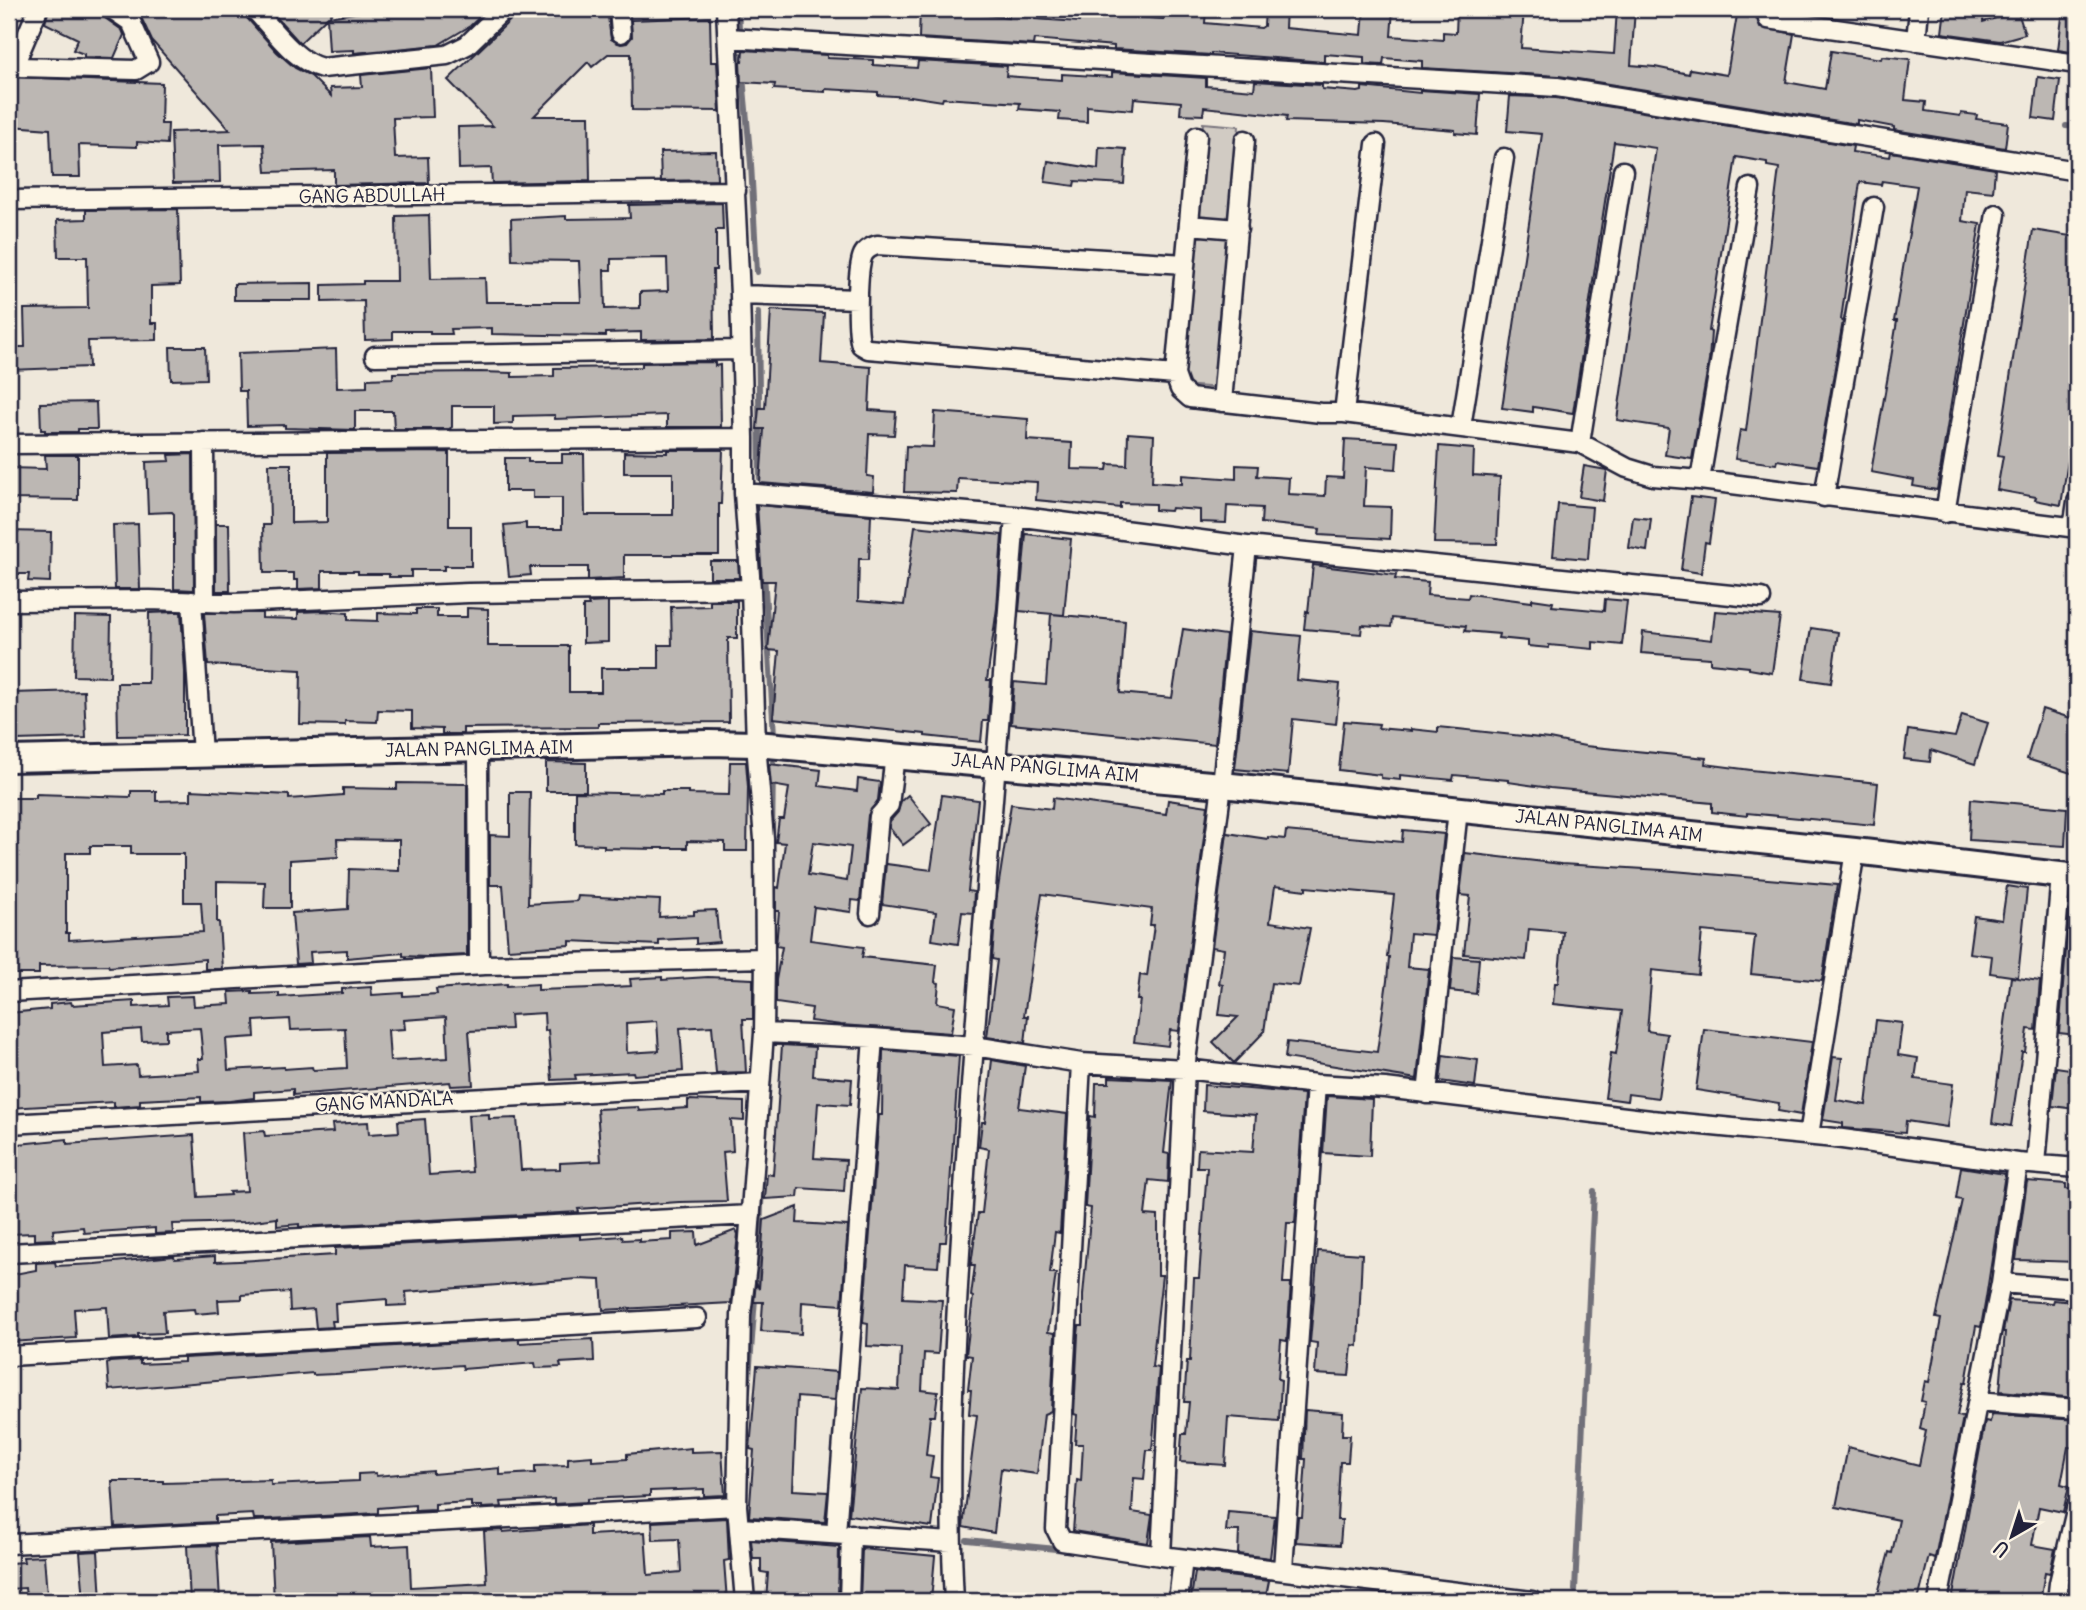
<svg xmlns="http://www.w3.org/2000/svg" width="2086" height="1610" font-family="Delius,sans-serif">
<rect width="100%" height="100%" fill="#efe8db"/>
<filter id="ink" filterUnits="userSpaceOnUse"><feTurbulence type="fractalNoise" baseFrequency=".0143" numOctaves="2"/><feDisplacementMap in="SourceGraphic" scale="14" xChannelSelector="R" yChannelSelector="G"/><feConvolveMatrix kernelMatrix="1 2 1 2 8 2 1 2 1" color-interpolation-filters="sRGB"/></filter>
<g filter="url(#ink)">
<path fill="#d1cbc3" stroke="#7a767f" stroke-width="2" d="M1203,123L1239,126L1220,388L1183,385Z"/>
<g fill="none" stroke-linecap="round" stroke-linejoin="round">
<path stroke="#716f79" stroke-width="6" d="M738,9L739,28
M741,55L751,164L757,272
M2066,126L2077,127
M758,313L760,478
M764,573L774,735
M772,842L773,763
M748,1391L760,1232L762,1182
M745,1514V1518L800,1523
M967,1540L1066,1550
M1575,1590L1594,1191"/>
</g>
<path fill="#bcb7b3" stroke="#22223b" stroke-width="2" fill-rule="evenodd" d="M49,9H97L101,11L105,18L122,30L124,35L114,58L84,57V54L73,50L78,39L45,23Z
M137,9H243L246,17L277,52L295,68L311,76L331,96L330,88L362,87L361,75L431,68L433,117L393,118L395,158L428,157L429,183L334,185V170L266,172L264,144L219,145L220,182L173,183L171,132L230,130L152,41L141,17L135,11Z
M269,9H336L328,17L381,9H488L470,26L438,45L354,53V50L329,51L327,17L300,43Z
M522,9H607L611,39L621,44L627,43L632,37L631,20L710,17L711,62H717L720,111L632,110L631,54H608L592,67L588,62L534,116H589L590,181L492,183L491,168L459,169L458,127L493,126L448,80Z
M920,9H945L1009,18V14L1035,15V19L1079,22L1080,17L1100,19L1101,15L1163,19L1164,9H1206L1205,23L1261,28L1264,26L1265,9H1286L1285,28L1362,35L1364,9H1393L1391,36L1443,40V32L1456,33L1457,9H1524L1521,48L1614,54L1617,9H1635L1631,65L1655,67L1689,74L1690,69L1727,75L1738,9H1763L1757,17L1760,27L1794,34L1786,82L1825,89L1831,51L1881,59L1882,56L1910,59L1905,100L1926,102L1925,111L1960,116L1961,113L1977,115L1976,119L2008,123L2005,148L1894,130V127L1857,120V124L1559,76L1422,68V61L1384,58L1383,65L1364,64V57L1324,54V62L1211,53V55L1114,49V46L1034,39L1033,45L919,38Z
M1945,9L1984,10L1983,22L2018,12L2025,34L2000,41L1942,33Z
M2063,9H2077V53L2058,50Z
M743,50L827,55V58L873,60V65L917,68L918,61L1007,66L1006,76L1062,80V74L1112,77V72L1206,78V86L1254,90L1255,81L1322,85V89L1358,92L1362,91V87L1420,93V90L1480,94L1477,135L1455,133V130L1384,124L1286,121L1287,116L1204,107L1203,115L1180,114L1181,102L1134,98L1133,110L1087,106V122L1059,120L1060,112L1019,109L1020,103L943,98L942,101L910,96V97L878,95V92L825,89V92L774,89L775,84L741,82L740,62H742Z
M14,77L162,83L161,124H168L167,144L137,142V147L79,145L80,177H52L50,129L11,126Z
M2038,77L2060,80L2055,121L2033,118Z
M1510,96L1556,98L1853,146L1852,152L1890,157L1891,152L1995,169L1993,192L1965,189L1962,221L1980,224L1937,490L1913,486L1914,480L1871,472L1890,364L1897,321H1894L1917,186L1882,181L1881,185L1860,182L1841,320L1843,321L1818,466L1777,460L1776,464L1735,459L1740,430L1746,431L1779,168L1767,166V162L1736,157L1709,331L1711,332L1709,361L1692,459L1665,455L1669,428L1617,420L1656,148L1614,142L1573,413L1533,407V412L1502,408L1542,134L1507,131Z
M1099,147L1126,149L1124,184L1075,181L1074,186L1045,182L1048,161L1098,169Z
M716,151L717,180L661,181L660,152Z
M722,203L723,230H716V270H713L714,339L641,340V332L606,333V336L492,334V328L451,329L452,334H430V331H393V339L365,340L364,301L322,302V285L363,284V281H397L396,216L429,215L431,279L485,278L486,302H581L579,261L512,260L511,219L566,216V219L630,218L629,205ZM667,258L668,291L640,292V308L605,309L604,270H611V259Z
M178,209L180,285L151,286V323H157V340L88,341L89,367L9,370V347H25L24,309L88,308L87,257H58L57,220L86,219V210Z
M2033,230L2077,237V404L2061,505L2035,500L2036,497L1997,490L2003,456L1998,455Z
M312,283V300H234V284Z
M771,310L824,313L821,363L871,367L869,410L896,412L894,435L869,434L867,476L874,477L873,492L760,483L764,429H757L759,408H765Z
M170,347H205L206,379L171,380Z
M336,349L337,388L367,387V379L393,378V373L481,372L512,373V377L554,376V368L642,367V363L715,362V366L720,365L721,427H667V415L555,419V415L513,416V423L494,424V406H452V427L449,429H394L393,411H355V430L285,428V425L247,426L246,391H239L238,353Z
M96,402L97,429H78V432H45V430H41L40,403Z
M935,412L1028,419L1027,440L1072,443L1071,469L1107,470L1108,464L1127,465L1128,433L1154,435L1152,482L1182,484V475L1236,479V465L1258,466L1257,476L1289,478L1288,494L1325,496L1326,477L1343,478L1345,439L1398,442L1396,469L1366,467L1364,506L1391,507L1390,539L1319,535L1320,529L1261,523L1262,508L1227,506L1226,523L1200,522V510L1171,508L1170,511L1155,510V504L1120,503V508L1036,500L1037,482L958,478L957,493L904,492L906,446L933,447Z
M1439,446L1474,449L1473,475L1500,477L1497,544L1434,543Z
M667,450H723L721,504H719V555H624V578L588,580V567H530L531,575L509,577L504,525L526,523V529H562V498H533V491H505V458H528V462H562V454H584L585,515H673V473H624V452L667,453Z
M449,452V526H471V566H444V570H411V577H389V574H358V571H322V588L298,589V580H294V573H264L263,525H270L269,464H291V523L327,522V453Z
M193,454L194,590L174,589V514L172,512L148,513L146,462L170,461L169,455Z
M45,455H78V500L9,499V468L46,469Z
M1584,466L1607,470L1603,501L1579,497Z
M1691,497L1715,500L1709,543L1705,542L1701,573L1681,570Z
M1558,504L1592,507L1588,559L1553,556Z
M757,505L871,515L869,559H859L858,601L904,605L915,526L1002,535L997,608L987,680H991L988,721H983L981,742L925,736V734L773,718L779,651L768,650L775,581H762Z
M1633,517L1651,519L1647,551L1629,548Z
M138,524L140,589H115L113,525Z
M216,524H229L230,591H216Z
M9,531L51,532L50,582L28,581L29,574H9Z
M1026,534L1071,539L1064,615L1019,611Z
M710,561H738L739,578H710Z
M1313,565L1396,575L1395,579L1428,582L1427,595L1468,598L1469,594L1532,602V599L1553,602L1552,606L1604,611L1605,599L1627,601L1622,645L1593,642V649L1549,645V648L1528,646V641L1498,638L1499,634L1465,631L1466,626L1392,618L1391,627L1362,625L1361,634L1304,629L1306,611L1308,612Z
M710,601H737V638H728L729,722L598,723V727L463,728V734H442V729L412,728V711L378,710L377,722L345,721V725L300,724L301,670L208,665L204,613H262V618L298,619V612L323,611L348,613V620L378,621V613L416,614V609H437V617H467V608L488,609V646H569V692H601V668H659V645H672L671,607L710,606Z
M608,602V642L583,643V606H589L588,603Z
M1715,611L1780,616L1772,673L1749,669V667L1710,663V658L1641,653L1643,632L1712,640Z
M174,612H181L185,672V735L118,736L117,683H148L149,613Z
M1051,614L1125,621L1120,693L1172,698L1183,629L1226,635L1215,744L1011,724L1014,682L1046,685Z
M75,616L111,617L110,677L74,676Z
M1811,628L1838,632L1831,683L1803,679Z
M1250,631L1301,636L1297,680L1340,684L1336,724L1293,719L1288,774L1235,769Z
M84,691L86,738L16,740L11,693Z
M2042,709L2077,720V775L2027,759Z
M1962,715L1988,723L1975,764L1931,750L1930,762L1904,759L1908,730L1955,737Z
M1344,721L1379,724L1378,728L1411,731V729L1438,732V727L1458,729L1549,739L1585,746L1706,758L1705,764L1751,770L1878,783L1874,825L1747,813V816L1712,812V803L1550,788L1508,782V780L1454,775L1453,780L1400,775V780L1381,778V775L1339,770Z
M546,762L586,763V791H546Z
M730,762H746L748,787L747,851H725V842L687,841V848H655V849L604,848V845L575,844V792L662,794V791H688V794L729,795Z
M769,764L821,770L819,786L857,791L858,779L880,782L878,800L868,815L860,901L852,900L851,912L814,907L810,940L864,947L862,957L937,965L935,982L939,983L937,1003L955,1006L951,1033L841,1025L810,1021L812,1008L776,1003V980L782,947L776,946L779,911H776V887L779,888L785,843L776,842L779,819H784L789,788L771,785ZM813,842L851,847L847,881L808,875Z
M397,783L467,784V955L427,957L403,956V953L347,958V950L310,952L311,963L296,964L292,913L348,909L349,869L399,871V840L337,839L338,857L290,860V908H264L265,882L217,881V922H219L222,969H205V959L109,967L108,965L39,966V974H15V970L9,969V798H36V794L131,797V791H156V801L191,800V790L289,795V799L343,795V788L397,789ZM90,846H131V854H184V902H201L203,932L69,940V933H66V853H90Z
M510,792H530L528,904L577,901L578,896L660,900L659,917L694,915V911L716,910L719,942L696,944V938L659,940V945L570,941V945L508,949L503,885H490V835L510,836Z
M908,795L931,824L903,845L889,827L890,821L898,812L901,801Z
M942,795L978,800L968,891L974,892L973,913L962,912L958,944L932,940L936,912L882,904L886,864L931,870Z
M1053,798L1166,814L1168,800L1208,806L1179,1031L1170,1030L1168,1046L1134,1042L1140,1000H1137L1140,975L1147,976L1154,925H1150L1152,909L1042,894L1024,1016H1028L1025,1043L987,1037L997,960L992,959L997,895L1011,804L1052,809Z
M1971,799L2067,808L2065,846L1969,840Z
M1403,830L1444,834L1433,935L1410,933L1407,967L1429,969L1417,1079L1285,1058L1287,1042L1377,1052L1387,981L1389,957H1387L1394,895L1306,887V890L1275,886L1270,922L1310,928L1299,986L1271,983L1264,1032L1234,1063L1213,1042L1238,1017L1219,1015L1223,985L1219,984L1224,949L1212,947L1227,833L1268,839V837L1285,839L1286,831L1402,842Z
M1465,853L1561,864L1662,870L1837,885L1822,981L1751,974L1755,936L1702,931L1698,975L1652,970L1647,1031L1667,1034L1658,1098L1628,1094L1627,1101L1605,1098L1611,1053L1616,1054L1622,1011L1553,1004L1555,983H1558L1563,932L1529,929L1526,960L1464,954L1470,896L1460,895Z
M2007,886L2027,889L2018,977L1990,973L1992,956L1969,953L1974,916L2002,920Z
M2071,891L2077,892V1035L2059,1033Z
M1453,957L1479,959L1476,994L1450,991Z
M662,977V980L708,977L753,979V1019H743L746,1072L716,1073L712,1026L680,1028L683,1071L634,1075L633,1072L575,1075L576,1079L552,1080L548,1030L545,1031L544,1013L510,1015L511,1029L469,1031L473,1085L451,1086L450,1082L293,1095V1089L254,1092V1098L230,1101L201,1102V1097L140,1100V1105L114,1107V1102L9,1108V1013L50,1009V1004L71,1002L72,1005L134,1001V1007L168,1005L167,997L193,996L194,1006L230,1004L229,992L252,991V994L279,993V997L342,993V989L371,987L372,995L403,993V996L437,994L436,989L507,984V986L538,984V990L593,988L631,986L630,979ZM446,1017L448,1058L390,1061L388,1030L405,1029L404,1020ZM290,1019L291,1030L345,1028L347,1068L313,1070L312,1067L284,1069V1067L228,1070L226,1039L255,1037L254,1021ZM657,1021L659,1051L627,1053L626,1023ZM200,1028L203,1059H198L199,1071L138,1075L137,1065L105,1067L103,1032L141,1029L142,1041L166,1040V1030Z
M2011,977L2040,981L2036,1030L2028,1029L2025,1052H2022L2011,1126L1992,1123Z
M1876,1020L1902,1023L1898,1055L1918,1058L1915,1079L1953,1084L1947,1127L1906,1121L1905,1133L1843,1128V1123L1823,1120L1833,1057L1842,1058L1836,1100L1866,1105Z
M1704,1029L1812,1042L1801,1115L1778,1111L1779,1103L1696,1090Z
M782,1045L815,1047L813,1076L852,1079L850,1105L818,1103L814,1158L846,1160L844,1191L799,1188L798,1197L765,1199L767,1174L773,1175Z
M883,1050L959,1056L946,1242H940L938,1267L905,1265L903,1298L942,1300L938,1354L924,1353L922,1390L938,1392L935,1416H930L926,1455L933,1456L930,1477L938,1478L932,1527L849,1515L862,1388L899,1390L901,1348L867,1346L868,1323L863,1322L879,1115H882Z
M1443,1055L1478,1060L1475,1086L1440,1081Z
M992,1060L1025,1066L1019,1108L1067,1114L1060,1233L1055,1232L1050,1273H1056L1048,1332L1055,1333L1051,1411L1044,1414L1037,1474L1001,1469L994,1533L963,1527L977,1415L969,1414L971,1390H968L972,1356L966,1355L973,1297L971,1296L975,1265H971L978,1213H982L989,1149L979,1147L982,1122H985Z
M2056,1067L2070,1069L2069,1081L2077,1082V1109L2052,1106Z
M1109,1077L1172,1080L1164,1153L1169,1154L1168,1182L1149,1180L1145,1215L1158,1216V1275H1162L1152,1367L1159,1368L1152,1450H1147L1144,1479L1134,1478L1132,1512L1152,1515L1148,1543L1073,1531L1077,1480L1081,1481L1083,1444H1075L1077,1415L1074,1414L1078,1335L1079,1326H1083V1295L1091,1208L1085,1207L1090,1116L1095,1117L1096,1083H1109Z
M1204,1085L1304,1094L1295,1223H1287L1283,1283H1291L1287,1341L1281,1340L1278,1379L1281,1380L1279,1421L1228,1417L1225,1465L1180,1462L1182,1434H1186L1189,1402H1184L1187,1361H1190L1194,1278H1199L1207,1167H1197L1198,1149L1253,1152L1256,1115L1203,1111Z
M1327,1096L1372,1099L1370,1156L1323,1153Z
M688,1100L744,1102V1121L731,1120L733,1151L723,1152L727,1201L679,1202L578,1209L579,1212L299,1227V1224L277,1226V1218L246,1222L172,1224L173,1233L155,1234V1228L84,1233L83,1227L53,1230L54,1239L34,1240V1233L9,1234V1145L67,1139V1144L194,1135L198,1197L230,1195L229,1192L247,1191L243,1133L264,1131L265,1136L333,1132L332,1124L368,1122L369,1134L399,1132L398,1121L425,1119L429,1175L472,1172L468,1115L489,1114V1119L517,1118L521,1170L560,1169V1163L601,1161L597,1109L638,1107L639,1111L688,1108Z
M1961,1167L2005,1174L1986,1298L1981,1327L1976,1326L1966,1383L1964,1382L1957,1416L1963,1417L1935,1558L1929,1556L1918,1601H1876L1889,1552L1892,1553L1899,1520L1836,1507L1848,1447L1919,1465L1926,1431L1920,1429L1925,1402L1921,1401L1925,1381L1929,1382L1941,1319L1936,1318L1962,1200L1956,1199Z
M2027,1181L2066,1184V1189L2077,1190V1262L2016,1260Z
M798,1207L797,1223L848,1226L842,1305L802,1302L801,1334L761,1331L763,1302H754L756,1282L759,1289L764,1220Z
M736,1230L738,1234L731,1303L603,1310L601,1280L578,1279L406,1292L407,1305L387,1306V1299L335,1303L336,1321H332L333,1327L316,1328L314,1309L290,1311L289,1292L242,1295V1299L218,1300L219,1312L195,1314L194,1309L163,1311L165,1333L138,1334V1337L109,1339L107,1307L74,1309L76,1338L9,1342V1275L36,1270V1263L55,1262L56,1266L95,1264L174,1256L175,1259L215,1256V1262L239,1261L335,1255V1248L580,1235V1239L622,1236L623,1240L639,1239V1242L672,1240V1233L696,1232L697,1245Z
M1318,1251L1362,1254L1358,1346L1352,1345L1349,1376L1315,1374L1317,1343L1310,1342Z
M2009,1300L2052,1303L2053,1300L2074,1302L2072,1325H2077V1398L2000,1391L2005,1332H2003Z
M519,1339V1343L593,1339L594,1361L560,1363L561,1367L536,1368L535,1363L463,1369L462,1365L335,1374L313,1375V1373L109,1390L107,1364L110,1362L140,1360V1364L184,1362V1358Z
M757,1366L837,1372L835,1400L797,1397L793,1490L828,1492L825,1522L749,1517L754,1450L750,1449Z
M1305,1410L1343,1413L1342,1435H1350L1348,1462H1340L1337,1520H1342L1340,1545L1296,1542L1298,1517H1302L1306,1459H1303Z
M1992,1414L2077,1420V1448L2068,1447L2061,1484L2069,1486L2063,1512L2039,1507L2032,1545L2055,1549L2050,1573L2045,1572L2040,1601H1952L1985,1421L1990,1422Z
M691,1448V1452L722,1451L725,1495L704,1496V1489L650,1491V1496L587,1499V1502L554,1504V1499L501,1502L502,1507L482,1508V1506H471V1502L435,1504V1510L415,1511V1505L378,1508V1513L269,1519H254L253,1514L215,1516V1522L115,1527L112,1481H163V1483L271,1480V1485L358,1481V1474L376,1473V1476L433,1471V1474L500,1468V1475L535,1473V1466L568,1465V1458L592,1456V1461L627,1459V1454Z
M1228,1512L1275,1516L1270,1558L1238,1554L1239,1531H1226Z
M727,1518L729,1560L724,1561L727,1601H274L271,1542L370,1537L371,1547L409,1545L411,1587L487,1583L484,1531L503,1530V1532L589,1525V1535L645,1532L648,1575L681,1572L679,1539L653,1540L652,1522Z
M751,1540L839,1547L838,1601H766L768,1573L761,1572V1559H753Z
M217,1545L220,1601H190L187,1546Z
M862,1549L935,1556L931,1601H860Z
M98,1551L101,1601H84L80,1552Z
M44,1556L47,1595L26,1597L25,1588L9,1589V1563L24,1562L23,1557Z
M1195,1572L1269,1581L1265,1601H1210L1191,1598Z"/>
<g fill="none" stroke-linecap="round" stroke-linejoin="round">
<defs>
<path id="street" d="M38,9L16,61L19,67L136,70L149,62L131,22L112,9
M254,9C273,29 294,61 322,68L447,55L467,45L504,9
M619,9L621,33
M1768,19L2077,64
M728,38L1557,87L2077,171
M1916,41L1919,9
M1197,136L1175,375L1180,389L1190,398L1321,413H1344L1580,443L1627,468L1653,476L1700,480L2077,528
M9,200L736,191
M1189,225L1238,229
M740,295L858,299
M375,356L741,350
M1175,375L868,349L861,345C856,330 857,268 863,255C866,249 871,247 877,245L1185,264
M1222,402L1245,140
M1344,413L1376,144
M1461,427L1504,158
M204,442L205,602
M1580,443L1623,171
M9,444L744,438
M1700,480L1750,188
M744,493L1015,516L1247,546L1222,785L1185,1069L1161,1556
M1824,497L1874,207
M1945,513L1996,214
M2073,528L2077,502
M1247,546L1761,598
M9,601L150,600L234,603L468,593L751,589
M192,601L202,754
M478,749L479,965
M870,914L879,816L889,805L895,755
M9,992L485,965L765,958L764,839L756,744L751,589L744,493V438L740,295L726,9
M764,1033L765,958
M1081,1063L1056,1529L1062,1541L1161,1556L1532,1601
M1427,1094L1458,810
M9,1124L760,1083
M1809,1135L1855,851
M2036,1164L2061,875
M9,1253L751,1215
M2001,1283L2077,1289
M9,1356L697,1318
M1978,1401L2077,1409
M740,1528L951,1542
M836,1533L873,1038
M9,1544L737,1506
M1283,1569L1316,1084
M745,1601L737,1506L741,1315L747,1265L764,1033L873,1038L974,1046L1081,1063L1185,1069L1316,1084L1385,1088L1651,1120L1835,1138L2018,1163L2077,1168
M849,1601L851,1534
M954,1601C946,1449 957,1295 967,1143C981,934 1000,725 1015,516
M1178,1601L1183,1559
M1938,1601L2001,1283L2018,1163
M2057,1601L2059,1583L2077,1506"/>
<path id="secondary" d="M9,759L709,743L756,744L1222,785L1855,851L2077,877"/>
</defs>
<use href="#street" stroke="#22223b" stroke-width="23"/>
<use href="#secondary" stroke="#22223b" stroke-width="30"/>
<use href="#street" stroke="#fcf5e5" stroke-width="18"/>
<use href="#secondary" stroke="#fcf5e5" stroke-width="24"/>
</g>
</g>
<g text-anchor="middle" stroke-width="5" stroke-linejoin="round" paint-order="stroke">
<g font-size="18" fill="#22223b" stroke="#fcf5e5">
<text transform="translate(372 196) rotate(-1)" y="6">GANG ABDULLAH</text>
<text transform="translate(479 749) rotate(-1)" y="6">JALAN PANGLIMA AIM</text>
<text transform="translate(1045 768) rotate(5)" y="6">JALAN PANGLIMA AIM</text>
<text transform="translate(1609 826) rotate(6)" y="6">JALAN PANGLIMA AIM</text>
<text transform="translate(384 1102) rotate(-3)" y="6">GANG MANDALA</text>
</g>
</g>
<rect width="2086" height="1610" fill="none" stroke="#fcf5e5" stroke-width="35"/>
<rect x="18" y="18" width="2051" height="1575" fill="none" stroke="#22223b" stroke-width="2.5" filter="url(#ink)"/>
<g transform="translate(2012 1536) rotate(219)" stroke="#fcf5e5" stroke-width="5" paint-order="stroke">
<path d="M0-5L12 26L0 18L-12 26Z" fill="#22223b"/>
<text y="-10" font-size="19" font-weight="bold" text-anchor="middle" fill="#22223b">U</text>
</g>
</svg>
